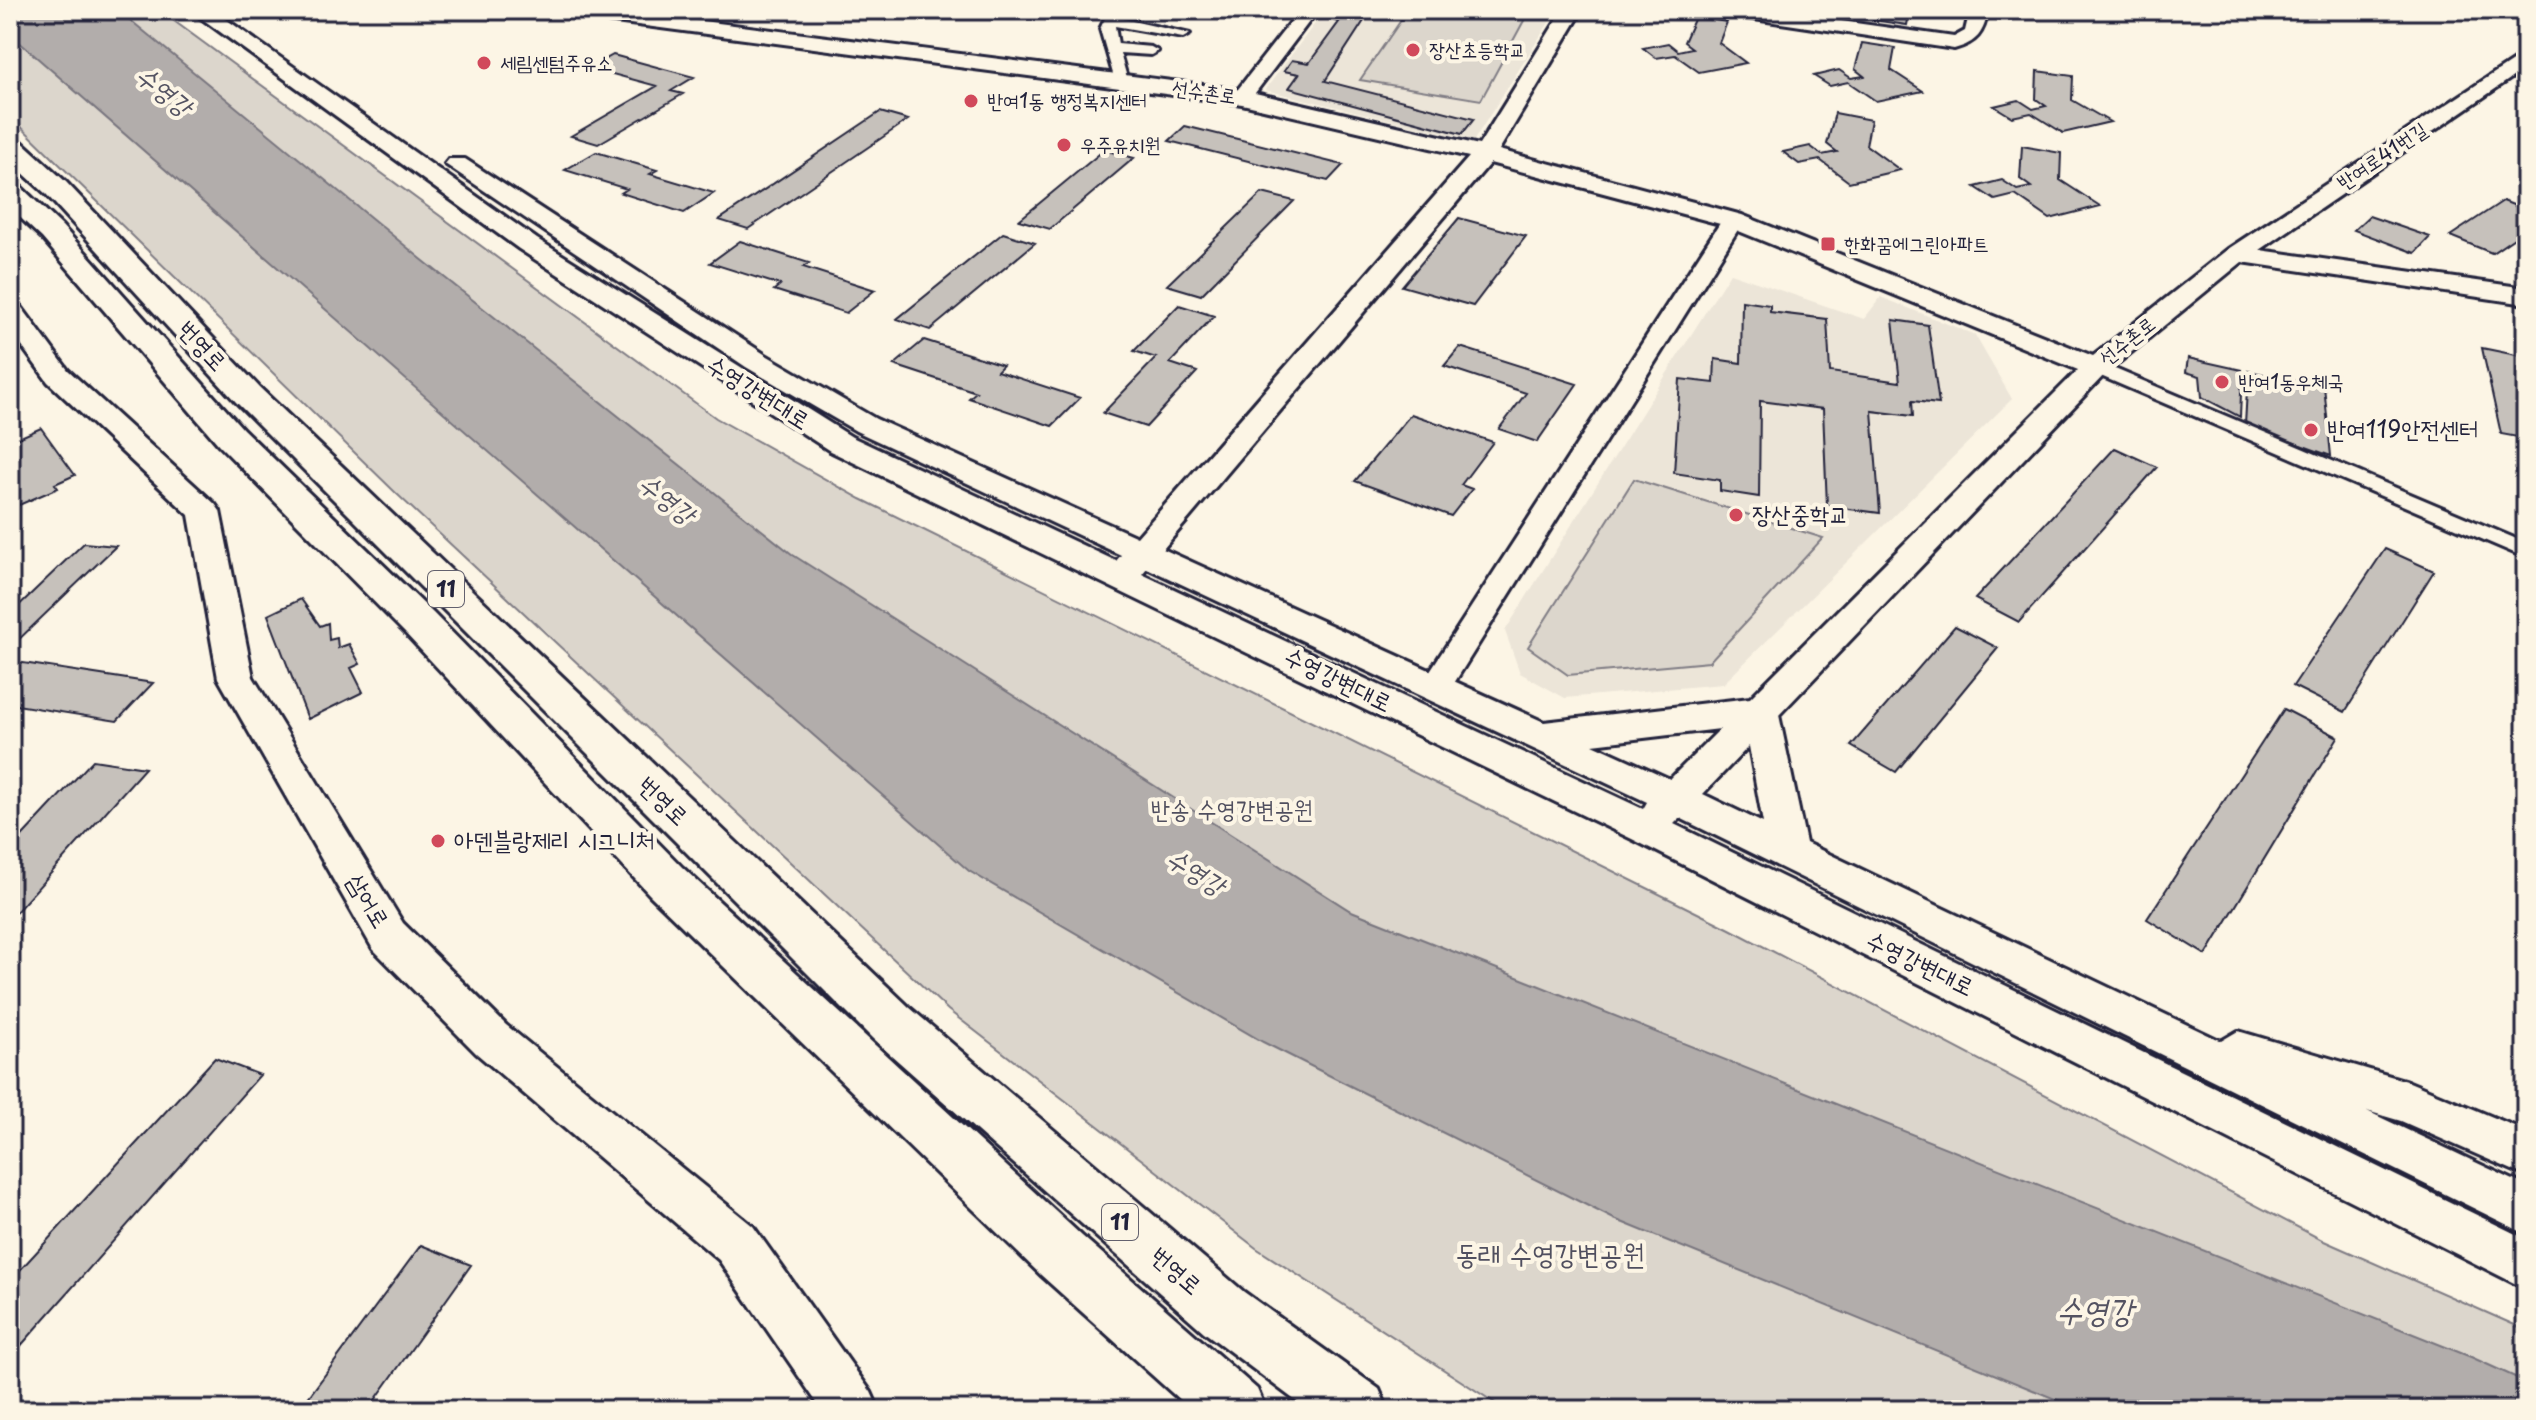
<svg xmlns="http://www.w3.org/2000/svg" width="2536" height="1420" font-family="'Playpen Sans','Poor Story',sans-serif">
<rect width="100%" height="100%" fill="#fcf5e5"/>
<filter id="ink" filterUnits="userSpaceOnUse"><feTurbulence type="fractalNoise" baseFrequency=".0125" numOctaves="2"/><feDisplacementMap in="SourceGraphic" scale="16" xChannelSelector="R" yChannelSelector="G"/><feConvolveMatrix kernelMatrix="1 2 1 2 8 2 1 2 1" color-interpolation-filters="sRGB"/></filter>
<g filter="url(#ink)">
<path fill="#ece5d8" d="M1325,10H1557L1474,140L1265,90Z
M1730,273L1864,319L1881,297L1975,335L2012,399L1723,684L1565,698L1520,673L1505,631Z"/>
<path fill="#dcd6cc" stroke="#7f7c84" stroke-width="2" d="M10,10H159L716,418L861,499L1730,929L2324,1241L2526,1330V1410H1506L1256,1248L948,1010L398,495L10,116Z
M1408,10H1490L1527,15L1481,100L1360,80Z
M1634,479L1823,538L1709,662L1568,675L1528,647Z"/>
<path fill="#b2adab" stroke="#78757e" stroke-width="2" d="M10,10H118L420,258L793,555L1349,910L2471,1357L2526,1382V1410H2082L1614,1219L1263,1042L969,871L10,34Z"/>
<path fill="#c6c1bb" stroke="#22223b" stroke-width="2" d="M1337,10H1371L1325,81L1474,119L1462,134L1289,88L1299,74L1284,71L1292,60L1309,63L1339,22L1335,21L1342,11Z
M1875,10H1910L1907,25L1873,20Z
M1695,17L1727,22L1719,43L1746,63L1699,72L1675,55L1656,58L1643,48L1668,43L1678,51L1692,48L1684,42Z
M1862,43L1895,48L1891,70L1923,91L1876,101L1848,82L1830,86L1814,76L1839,70L1851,78L1864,76L1855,69Z
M613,55L694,77L671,91L683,94L598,144L571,136L657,86L590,68Z
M2037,71L2073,76L2072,100L2110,122L2063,133L2031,113L2012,117L1994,106L2019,100L2033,109L2046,106L2036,99Z
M880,112L908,120L748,229L719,220Z
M1835,113L1871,120L1866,145L1900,170L1849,182L1820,160L1799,164L1783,152L1810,146L1822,155L1837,152L1827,144Z
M1185,126L1343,165L1328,181L1169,141Z
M2022,146L2061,153L2060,180L2100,206L2050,219L2015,195L1995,200L1975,187L2002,180L2017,190L2031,187L2020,179Z
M1104,150L1134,158L1050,229L1019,220Z
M596,152L657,170L650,174L714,193L684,213L621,193L627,189L565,170Z
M1262,193L1294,201L1201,295L1167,285Z
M2503,201L2526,210V230L2492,253L2450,236Z
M2369,216L2430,237L2415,253L2354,230Z
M1459,218L1526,236L1473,306L1402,286Z
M1003,233L1035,243L930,330L897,319Z
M740,241L809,263L803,267L875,290L846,313L774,290L780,285L710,263Z
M1742,301L1770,305V312L1827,319L1830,372L1900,382L1893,320L1928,325L1939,404L1912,401L1913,416L1872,411L1880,513L1827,506L1823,409L1760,401L1759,497L1720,491V480L1674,473L1680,379L1714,383L1715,359L1741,363Z
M1179,305L1214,316L1170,363L1197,372L1146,427L1103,413L1156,358L1134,351Z
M924,340L1003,365L997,371L1080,398L1052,426L969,398L976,392L894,365Z
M1460,347L1577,384L1537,442L1499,429L1526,393L1444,366Z
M2482,348L2526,357V473L2518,437L2501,434Z
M2188,358L2242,370L2240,417L2202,397L2200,376L2186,372Z
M2248,371L2324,386L2331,456L2245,425Z
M1411,414L1493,442L1461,485L1472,489L1451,516L1355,481Z
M41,428L75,475L55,484L58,488L19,505L10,491V436L14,440Z
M2115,448L2157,467L2019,622L1975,599Z
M84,543L116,546L10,648V614Z
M2385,549L2434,571L2345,712L2293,686Z
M301,599L320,626L328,623L329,640L337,638L338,648L349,644L360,664L351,668L363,692L308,719L268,615Z
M1955,626L1998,648L1896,772L1851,746Z
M10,661L153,683L117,721L10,704Z
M2284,709L2338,737L2206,955L2147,919Z
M93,760L145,768L10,919V849Z
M215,1058L260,1075L10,1358V1281Z
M421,1245L471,1265L368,1410H299Z"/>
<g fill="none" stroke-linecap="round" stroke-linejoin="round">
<defs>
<path id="minor" d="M1109,10H1123L1119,18L1190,34L1183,38L1115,26L1118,44L1151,47L1158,51L1151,55L1120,53L1128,81L1116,84L1100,29Z
M2096,361L2526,543V558L2089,371V363Z"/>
<path id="tertiary" d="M1300,10H1318L1249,101H1235L1232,97L1235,93Z
M1718,10H1764L1954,37L1965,31L1970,10H1988C1984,33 1977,43 1954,49L1727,15Z
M1733,213L1744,220L1446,696L1435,700L1424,696L1419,688L1424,680L1722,220Z"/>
<path id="secondary" d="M190,10H213L537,239L852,437L1116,561L1121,555L856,431L746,367L445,164L449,159H465L766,355L876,419L1137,537L1469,157L1242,104L569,16L559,10H616L1242,90L1479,145L1563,10H1583L1499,150L1742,215L2093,356L2228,249L2526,52V68L2260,250L2526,288V304L2242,262L2106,373L1779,715L1806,843L2221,1041L2238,1031L2407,1081L2526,1131V1176L2401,1121L2367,1111L2526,1186V1234L1680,818L1674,824L2526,1239V1289L1632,839L830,451L519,249ZM1490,163L1724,225L2078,370L1750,698L1544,722L1163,549ZM1147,568L1647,802L1643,809L1142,574ZM1720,729L1670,779L1593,744ZM1749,746L1763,823L1703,794Z
M10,303L20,305L68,370L215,504L220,511L253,677L403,923L506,1025L753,1226L871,1392L879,1410H822L719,1260L476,1053L373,949L218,678L189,515L48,382L10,330Z"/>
<path id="trunk" d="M10,138L20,140L66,182L260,388L909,1007L1244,1292L1379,1389L1388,1410H1308L1204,1332L873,1039L236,402L46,194L10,161Z
M10,183L20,186L62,226L243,429L433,613L682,867L1082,1236L1257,1389L1266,1410H1191L1042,1276L650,895L405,633L219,445L42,238L10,208Z"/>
</defs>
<use href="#minor" stroke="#22223b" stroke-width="6"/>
<use href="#tertiary" stroke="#22223b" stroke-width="6"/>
<use href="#secondary" stroke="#22223b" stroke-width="6"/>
<use href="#trunk" stroke="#22223b" stroke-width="6"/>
<use href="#minor" fill="#fcf5e5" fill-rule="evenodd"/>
<use href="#tertiary" fill="#fcf5e5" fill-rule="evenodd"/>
<use href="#secondary" fill="#fcf5e5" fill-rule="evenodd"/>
<use href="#trunk" fill="#fcf5e5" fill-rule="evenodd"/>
</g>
</g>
<g fill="#d1495b" stroke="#fcf5e5" stroke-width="3">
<circle cx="1413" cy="50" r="8"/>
<circle cx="484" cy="63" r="8"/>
<circle cx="971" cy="101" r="8"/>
<circle cx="1064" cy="145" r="8"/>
<rect x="1820" y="236" width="16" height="16" rx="4"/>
<circle cx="2222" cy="382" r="8"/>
<circle cx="2311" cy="430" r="8"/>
<circle cx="1736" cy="515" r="8"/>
<circle cx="438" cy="841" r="8"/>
</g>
<g text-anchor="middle" stroke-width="8" stroke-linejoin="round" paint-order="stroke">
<g font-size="20" fill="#22223b" stroke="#fcf5e5" text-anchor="start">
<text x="1429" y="57">장산초등학교</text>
<text x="500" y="70">세림센텀주유소</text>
<text x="987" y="108">반여1동 행정복지센터</text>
<text x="1080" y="152">우주유치원</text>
<text x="1844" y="251">한화꿈에그린아파트</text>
<text x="2238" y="389">반여1동우체국</text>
</g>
<g font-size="20" fill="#22223b" stroke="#fcf5e5">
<text transform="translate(1204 92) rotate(8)" y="7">선수촌로</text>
<text transform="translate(2382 156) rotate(-34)" y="7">반여로41번길</text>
<text transform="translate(2127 341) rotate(-38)" y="7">선수촌로</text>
</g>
<g fill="#fcf5e5" stroke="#63616e" stroke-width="2">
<rect x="428" y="571" width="36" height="36" rx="6"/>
<rect x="1102" y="1204" width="36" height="36" rx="6"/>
</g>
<g font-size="22" font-weight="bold" fill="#22223b">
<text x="446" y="597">11</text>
<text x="1120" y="1230">11</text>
</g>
<g font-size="24" fill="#22223b" stroke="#fcf5e5">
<text transform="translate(202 346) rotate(47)" y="8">번영로</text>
<text transform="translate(758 393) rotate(32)" y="8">수영강변대로</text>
<text transform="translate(1338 680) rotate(26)" y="8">수영강변대로</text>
<text transform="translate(663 801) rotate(44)" y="8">번영로</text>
<text transform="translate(368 901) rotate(59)" y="8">삼어로</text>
<text transform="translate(1920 964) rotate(26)" y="8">수영강변대로</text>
<text transform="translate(1176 1271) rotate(41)" y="8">번영로</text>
</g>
<g font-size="24" fill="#22223b" stroke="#fcf5e5" text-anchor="start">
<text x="2327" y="438">반여119안전센터</text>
<text x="1752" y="523">장산중학교</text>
<text x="454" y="849">아덴블랑제리 시그니처</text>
</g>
<g font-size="24" fill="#504f5f" stroke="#fcf5e5">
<text x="1232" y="818">반송 수영강변공원</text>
</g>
<g font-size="26" font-style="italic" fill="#545362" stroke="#fcf5e5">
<text transform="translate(164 91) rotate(39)" y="9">수영강</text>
<text transform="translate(667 499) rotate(38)" y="9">수영강</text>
<text transform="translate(1196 872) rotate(32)" y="9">수영강</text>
</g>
<g font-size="28" fill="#504f5f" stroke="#fcf5e5">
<text x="1550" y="1264">동래 수영강변공원</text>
</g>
<g font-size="32" font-style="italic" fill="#545362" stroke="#fcf5e5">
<text x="2095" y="1322">수영강</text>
</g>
</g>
<rect width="2536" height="1420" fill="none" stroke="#fcf5e5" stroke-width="40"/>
<rect x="20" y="20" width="2496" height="1380" fill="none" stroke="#22223b" stroke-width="3" filter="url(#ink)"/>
</svg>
